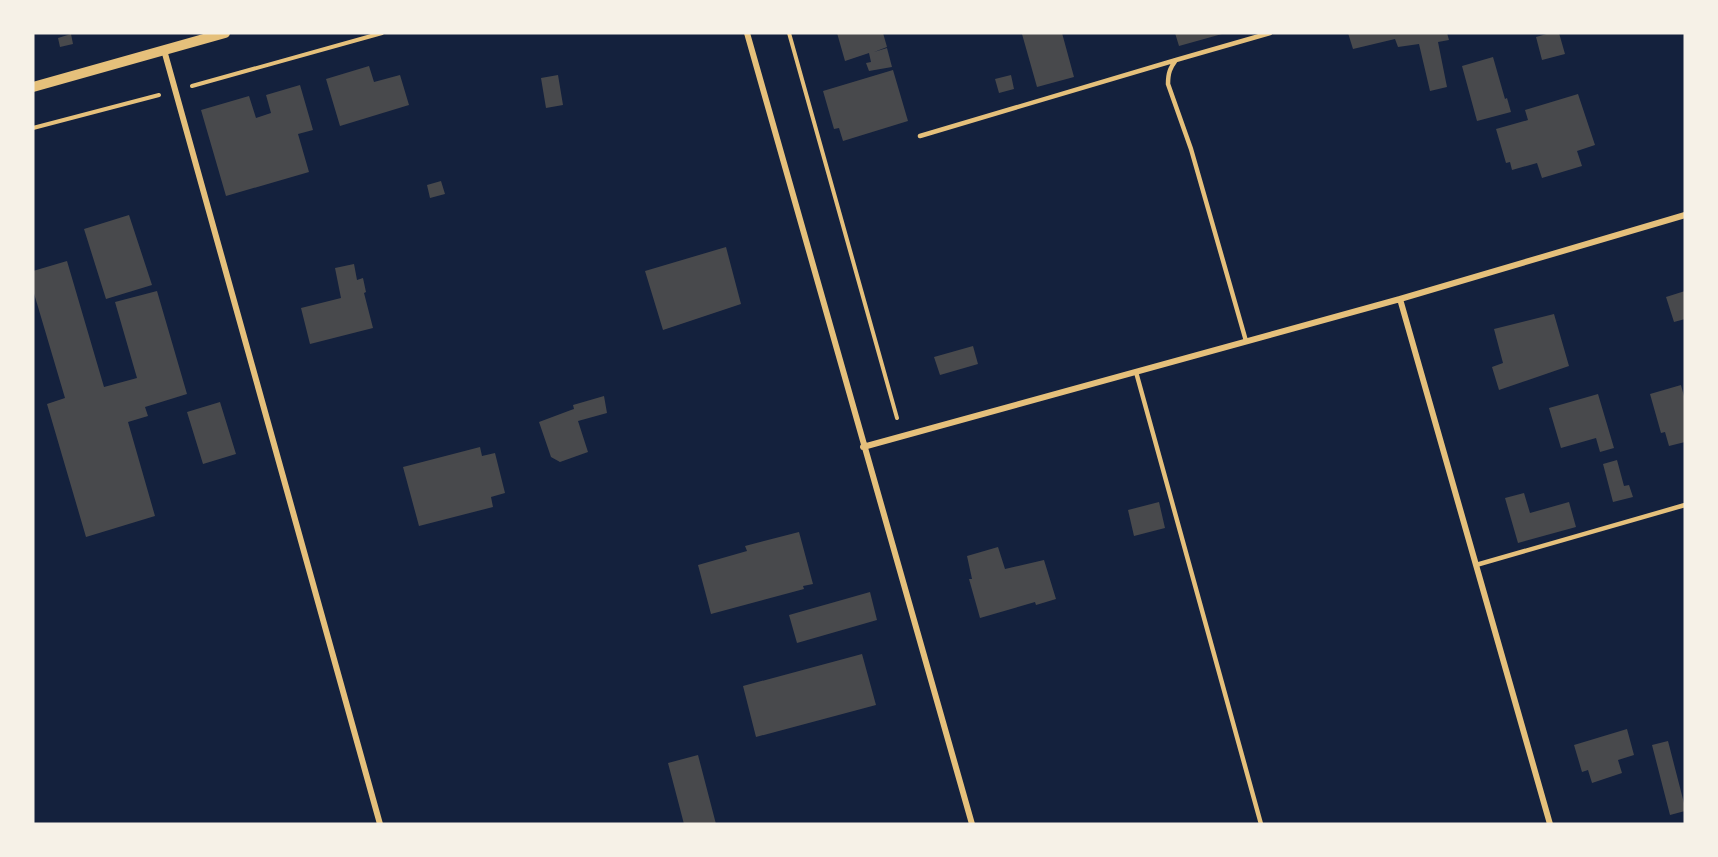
<svg xmlns="http://www.w3.org/2000/svg" width="1718" height="857" font-family="Roboto,sans-serif">
<rect width="100%" height="100%" fill="#14213d"/>
<path fill="#48494c" d="M837,33H883L887,47L874,52L887,48L892,67L869,71L866,63L871,62L869,53L845,61Z
M1026,33H1062L1074,77L1037,87L1022,34Z
M1175,33H1221L1222,34L1179,46Z
M1348,33H1447L1449,40L1438,42L1447,87L1430,91L1419,44L1398,47L1395,39L1353,49Z
M1550,33H1559L1565,54L1542,60L1536,37Z
M71,34L73,44L60,47L58,38Z
M1493,57L1505,99L1507,98L1511,112L1477,121L1462,66Z
M369,66L374,82L400,75L409,105L340,126L326,79Z
M893,70L908,121L843,141L839,128L834,129L823,91Z
M558,75L563,105L546,108L541,78Z
M1011,75L1014,89L999,93L995,79Z
M300,85L313,130L298,134L309,172L226,196L201,110L249,96L256,118L271,113L266,95Z
M1578,94L1595,145L1577,151L1582,166L1542,178L1537,163L1512,170L1510,162L1506,163L1496,129L1528,120L1525,110Z
M441,181L445,194L430,198L427,185Z
M129,215L152,285L106,299L84,229Z
M726,247L741,304L663,330L645,271Z
M67,261L104,387L137,378L115,302L157,291L187,394L145,407L148,416L128,422L155,516L86,537L47,404L65,398L33,290V271Z
M354,264L357,280L363,278L366,292L364,293L373,328L310,344L301,308L341,298L335,268Z
M1685,291V319L1674,322L1666,297Z
M1554,314L1569,366L1499,390L1492,367L1503,363L1494,329Z
M973,346L978,364L940,375L934,357Z
M1681,385L1685,400V442L1669,446L1665,432L1661,433L1650,394Z
M1598,394L1614,448L1600,452L1596,438L1561,448L1549,408Z
M604,396L607,413L578,421L588,452L560,462L551,457L539,422L571,410L574,409L573,405Z
M220,402L236,454L203,464L187,412Z
M480,447L482,456L495,453L505,493L491,497L493,507L419,526L403,467Z
M1617,460L1624,486L1629,485L1633,497L1613,502L1603,464Z
M1524,493L1530,513L1569,502L1576,527L1518,543L1505,498Z
M1159,502L1165,528L1134,536L1128,510Z
M799,532L813,584L803,586L804,589L711,614L698,565L747,551L745,546Z
M998,547L1005,569L1044,560L1056,599L1036,605L1035,602L980,618L969,579H972L967,556Z
M870,592L877,620L797,643L789,615Z
M862,654L876,705L756,737L743,686Z
M1627,729L1634,755L1618,760L1622,773L1592,783L1588,770L1582,772L1574,745Z
M1668,741L1685,807V811L1670,815L1652,745Z
M698,755L716,824H684L668,763Z"/>
<g fill="none" stroke-linecap="round" stroke-linejoin="round">
<path stroke="#e5c07b" stroke-width="4" d="M789,33L897,418
M192,86L382,33
M33,128L159,95"/>
<path stroke="#e5c07b" stroke-width="4.5" d="M920,136L1176,60
M1246,341L1191,149L1168,84C1168,73 1170,68 1176,60L1270,33
M1136,372L1261,824
M1476,565L1685,505"/>
<path stroke="#e5c07b" stroke-width="6" d="M747,33L972,824
M164,50L380,824
M1400,299L1550,824
M863,447L1400,299L1685,215"/>
<path stroke="#e5c07b" stroke-width="10" d="M33,87L225,33"/>
</g>
<rect width="1718" height="857" fill="none" stroke="#f6f1e7" stroke-width="69"/>
</svg>
